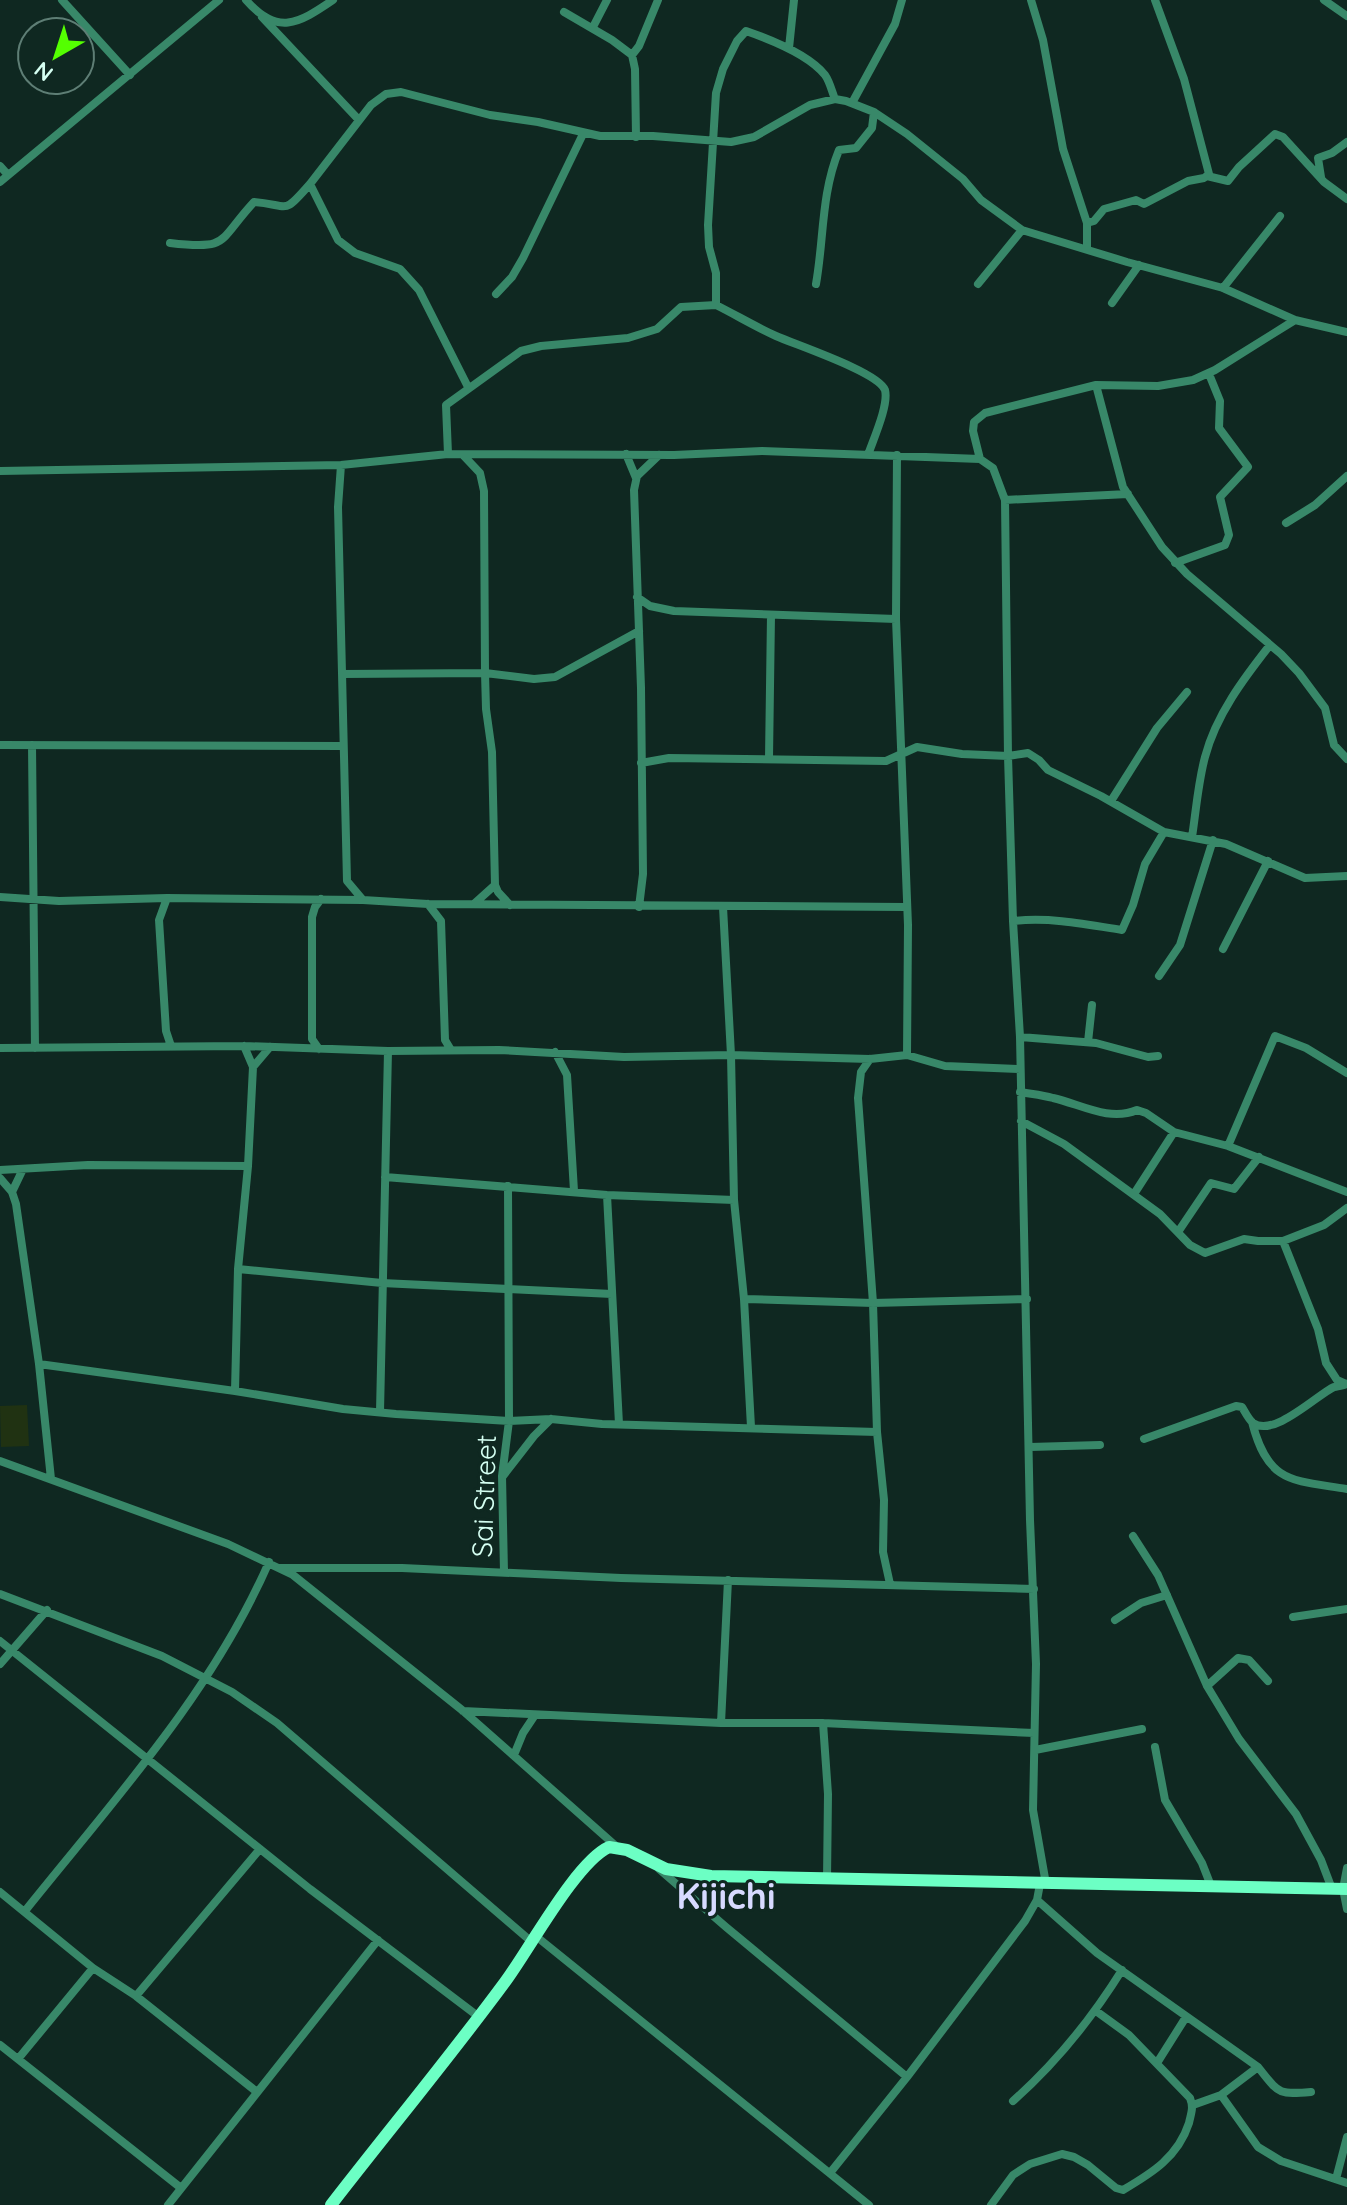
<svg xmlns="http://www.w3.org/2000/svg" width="1347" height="2205" font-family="Quicksand,sans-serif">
<rect width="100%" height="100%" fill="#0f2821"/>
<path fill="#203212" d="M27,1405L29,1446L1,1447L0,1406Z"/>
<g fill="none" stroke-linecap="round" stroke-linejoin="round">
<path stroke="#388869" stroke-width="8" d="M62,0L130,75
M246,0C277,36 298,24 333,0
M1031,0L1043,40L1063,149L1087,223V248
M1324,0L1347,16
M564,12L612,40L632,55
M262,17L358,119
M593,27L607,0
M789,48L794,0
M852,103L895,24L902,0
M636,137L635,69L632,55L639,46L658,0
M0,166L8,175
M1207,176L1228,181L1239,167L1275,134L1283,137L1324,182L1347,199
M1321,177L1318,158L1332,153L1347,142
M0,182L219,0
M1087,223L1094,221L1104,209L1136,200L1144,204L1188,181L1204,178L1209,174L1184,79L1155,0
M170,243C230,250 217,242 254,202C291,205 282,216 310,184
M816,284C824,239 821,194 839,150L856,148L872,128L874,112
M978,284L1022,230
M1223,288L1280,216
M496,294L512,277L523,258L583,134
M1112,303L1139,265
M716,305V273L709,247L708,225L716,93L723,69L737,41L746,31C769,39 809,55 825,75C830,82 832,92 835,99
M1096,385L1123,487L1162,547L1187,574L1281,654L1299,673L1325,708L1334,745L1347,759
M468,387L419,290L400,269L355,253L338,240L310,184L371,105L386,94L401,92L490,115L538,122L600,136H653L731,142L754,137L810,105L835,99L846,101L874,112L907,134L963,179L981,200L1022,230L1127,262L1223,288L1295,320
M448,454L446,405L521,351L541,346L628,338L657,329L681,307L716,305C736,315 756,327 776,336C796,345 878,372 885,390C889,405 873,440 868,455
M626,454L636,478
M897,455L896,619L908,925L907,1055
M980,459L973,431L974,422L985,413L1096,385L1158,386L1193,380L1215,370L1295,320L1347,332
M341,465L338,507L347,881L363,900L428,904L906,907
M0,471L341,465L448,454L674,455L762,451L980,459L993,468L1005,500L1008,756L1013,921L1020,1037L1030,1520L1036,1664L1033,1810L1046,1884
M1005,500L1128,494
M1286,523L1315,505L1347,476
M1175,563L1225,545L1229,535L1220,497L1248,467L1219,428L1220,401L1209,374
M637,597L650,606L674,611L896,619
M342,674L485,673L484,491L480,473L463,455
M0,745L343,746
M32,745L35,1048
M769,758L771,615
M641,763L669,758L886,761L917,747L962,754L1008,756L1028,753L1039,760L1048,770L1101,796L1164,832L1226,844L1305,878L1347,876
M1111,801L1157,728L1187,692
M1192,837C1196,811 1198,783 1205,757C1216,715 1244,678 1270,645
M0,897L59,901L167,898L363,900
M167,898L159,920L166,1031L171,1046
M475,903L495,885
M428,904L441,921L445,1040L451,1050
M510,905L498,892L495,885L492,752L486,709L485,673L534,679L555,677L639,631
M639,907L643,874L641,688L634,490L637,476L659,455
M723,907L731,1055L734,1200L744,1299L751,1427
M1013,921C1050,917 1085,924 1122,930L1133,905L1145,864L1164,832
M1223,949L1268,861
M1159,976L1180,945L1213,840
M1020,1037L1096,1043L1148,1057L1158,1056
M1088,1042L1092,1005
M0,1048L244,1046L388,1051L499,1050L624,1057L731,1055L870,1059L907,1055L945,1066L1020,1069
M319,1049L312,1039V917L315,907L321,899
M555,1052L567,1075L574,1191
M870,1059L861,1072L858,1098L873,1303L877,1432L884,1500L883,1552L890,1584
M253,1067L270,1047
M1020,1092C1031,1094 1042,1095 1053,1098C1080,1104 1109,1122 1137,1110L1146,1113L1174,1132L1228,1146L1347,1192
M1021,1121L1064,1144L1160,1214L1190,1245L1205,1253L1244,1239L1258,1241H1283L1324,1225L1347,1208
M1228,1146L1275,1036L1306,1048L1347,1073
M0,1170L88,1165L248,1166
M385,1177L607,1195L734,1200
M0,1178L12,1192L16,1204L39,1364L51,1479
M12,1192L23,1169
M1134,1194L1174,1132
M607,1195L619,1424
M1178,1232L1211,1183L1234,1189L1259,1157
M1283,1241L1318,1329L1326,1363L1337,1380L1346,1384
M238,1269L382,1283L612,1294
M744,1299L873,1303L1027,1299
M39,1364L235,1391L343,1409L396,1414L509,1421L551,1419L602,1424L877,1432
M235,1391L238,1269L248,1166L253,1067L244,1046
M380,1412L388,1051
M1252,1422C1268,1484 1292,1480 1347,1489
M1144,1439L1236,1406L1242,1407C1245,1412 1249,1420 1253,1423C1274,1438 1318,1394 1334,1387C1335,1387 1346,1385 1347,1384
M1030,1447L1100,1445
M0,1461L228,1544L293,1575L462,1710L617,1847
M503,1476L534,1436L551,1419
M1133,1536L1158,1575L1207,1686L1239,1739L1296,1814L1321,1860L1332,1889
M279,1568H402L621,1578L1034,1589
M504,1572L502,1476L509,1421L508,1186
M0,1594L162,1656L232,1692L277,1723L533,1943
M1293,1617L1347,1609
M1115,1620L1141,1603L1167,1595
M0,1641L310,1889L479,2017
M0,1664L47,1610
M1207,1686L1238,1658L1249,1660L1268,1681
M463,1711L721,1723H823L1034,1733
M721,1723L728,1580
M823,1723L828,1794L827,1879
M1155,1747L1165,1800L1202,1863L1211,1886
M1035,1750L1142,1729
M514,1755L523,1733L535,1715
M1347,1868L1343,1889L1347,1909
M659,1869L726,1927L907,2077
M0,1892L93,1968L136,1996L257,2092
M1037,1900L1097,1953L1258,2067C1279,2093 1277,2095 1311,2092
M25,1911C113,1801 212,1693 269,1562
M537,1937L869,2205
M136,1996L260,1849
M0,2045L181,2188
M18,2059L93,1968
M1157,2063L1186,2017
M1221,2095L1258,2147L1281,2161L1347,2183
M1013,2101C1056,2063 1092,2018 1122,1970
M1193,2105L1221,2095L1258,2067
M830,2173L907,2077L1025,1921L1037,1900L1040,1884
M1336,2179L1347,2137
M168,2205L378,1940
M991,2205L1013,2175L1030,2164L1062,2154L1074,2157L1088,2165L1116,2188L1123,2190C1152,2173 1178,2157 1189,2123C1191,2113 1194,2108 1190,2098L1129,2035L1096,2011"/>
<path stroke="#6cffc4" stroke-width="12" d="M331,2205C389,2130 449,2058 505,1982C529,1950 576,1862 609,1847L627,1850L666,1869L711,1876L1347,1889"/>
</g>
<g text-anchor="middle" stroke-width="6" stroke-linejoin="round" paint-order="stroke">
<g font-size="28" fill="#d5fff2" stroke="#0f2821">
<text transform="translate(484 1496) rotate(-88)" y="10">Sai Street</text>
</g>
<g font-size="36" font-weight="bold" fill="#d7daff" stroke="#0f2821">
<text x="726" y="1909">Kijichi</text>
</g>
</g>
<g transform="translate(56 56) rotate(219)"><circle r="38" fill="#0f2821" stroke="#5e7e75" stroke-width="2"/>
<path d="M0-6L14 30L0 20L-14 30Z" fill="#54ff01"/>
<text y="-12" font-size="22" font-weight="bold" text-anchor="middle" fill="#d5fff2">N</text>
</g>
</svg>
